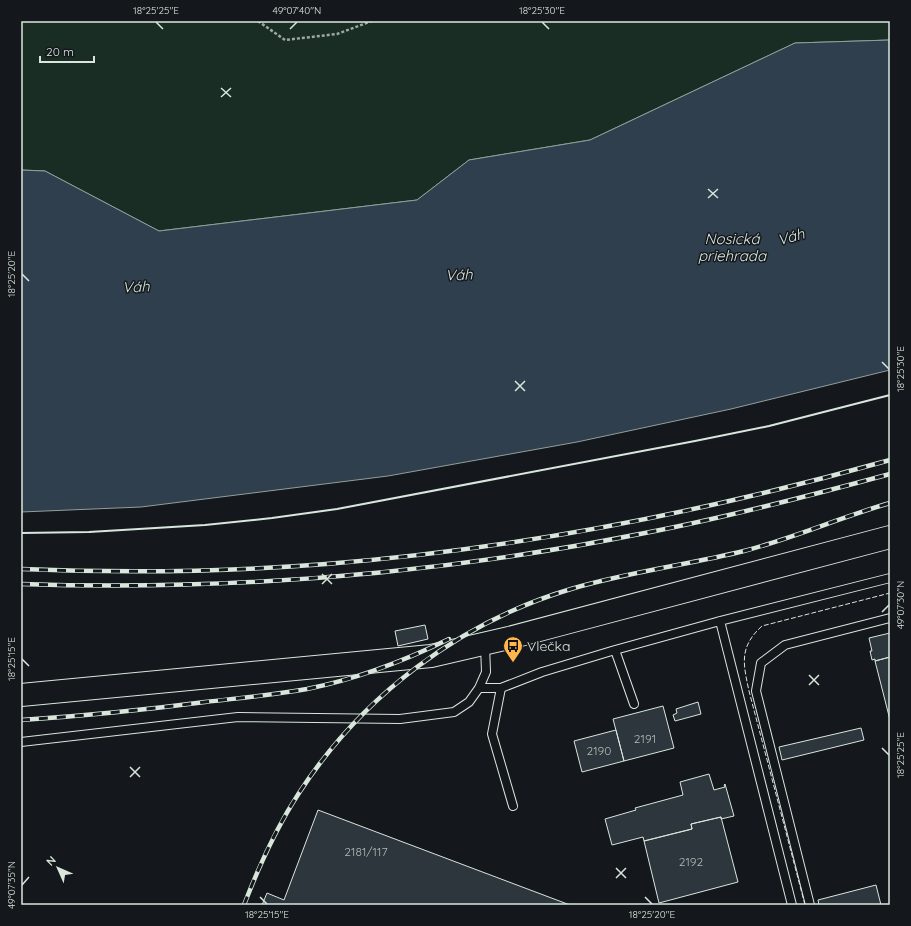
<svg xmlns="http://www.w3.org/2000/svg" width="911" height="926" font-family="Quicksand,sans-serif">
<rect width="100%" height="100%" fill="#14181c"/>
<path fill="#1a2d24" stroke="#939e99" d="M21,21H890V40L795,43L590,140L469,160L417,200L159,231L45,171L21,170Z"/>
<path fill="#2f3f4d" stroke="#939e99" d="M890,40V370L731,409L577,442L388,476L141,507L21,512V170L45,171L159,231L417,200L469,160L590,140L795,43Z"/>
<path fill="#2c363c" stroke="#d8e6dc" d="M425,625L428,639L398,646L395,631Z
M890,633V657L875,661V659L872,660L870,651H872L869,638Z
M890,657V720L875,661Z
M698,702L701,714L675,721L673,715L677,713L676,709Z
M663,706L674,748L624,761L613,719Z
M861,728L864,740L782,760L779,747Z
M616,730L624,761L582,772L574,741Z
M709,774L714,790L725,787L724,785L725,784L734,816L721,819V817L691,824L692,829L644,841L643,837L612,845L605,819L636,810L635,808L683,795L680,782Z
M318,810L570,905H262L267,893L284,900Z
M721,817L738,882L659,903L644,841L692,829L691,824Z
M876,885L881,905H819L818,900Z"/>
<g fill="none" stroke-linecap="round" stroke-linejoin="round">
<defs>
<path id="lane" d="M720,621L792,905
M615,650L634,704
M479,688H501L542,672L615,650L720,621L890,578
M501,688L492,734L513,806
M21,742L238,717L400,719L454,712L469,702L479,688L486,672L485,645
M810,905L756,691L761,663L785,645L890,618"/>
<path id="secondary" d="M21,695L431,656L509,638L890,537"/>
</defs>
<use href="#lane" stroke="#d8e6dc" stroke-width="10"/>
<use href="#secondary" stroke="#d8e6dc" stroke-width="24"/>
<path stroke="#9da8a2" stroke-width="2.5" stroke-dasharray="3 2" stroke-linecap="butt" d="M258,21L285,40L337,34L372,21"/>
<use href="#lane" stroke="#14181c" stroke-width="8"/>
<use href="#secondary" stroke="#14181c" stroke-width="22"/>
<defs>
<path id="rail" d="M21,569C123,573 224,572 326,564C517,549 705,512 890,460
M21,584C230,591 440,574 645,533C728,517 809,496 890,474
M21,720C82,716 144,710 205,702C239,698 273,695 307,689C357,679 404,661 449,639
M244,905C259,866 276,828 299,793C362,696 460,622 571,589C628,572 687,565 744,551C794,538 841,517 890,503"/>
</defs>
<use href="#rail" stroke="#d8e6dc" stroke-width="4.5"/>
<use href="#rail" stroke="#14181c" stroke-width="3" stroke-dasharray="9" stroke-linecap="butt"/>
<path stroke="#d8e6dc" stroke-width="1" stroke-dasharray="5 2" stroke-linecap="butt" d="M805,905L749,691C743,663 739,647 762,626L890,593"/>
<path stroke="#d8e6dc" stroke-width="2" d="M21,533L89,532L205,525L272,518L337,509L695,441L769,426L890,395"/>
</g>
<path fill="none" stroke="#d8e6dc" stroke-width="1.5" d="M156,22L163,29M542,22L549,29M290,29L297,22M221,88L231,97M221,97L231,88M708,189L718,198M708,198L718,189M22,274L29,281M882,362L889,369M515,381L525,391M515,391L525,381M322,574L332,584M322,584L332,574M882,612L889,605M22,659L29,666M809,675L819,685M809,685L819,675M882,748L889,755M130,767L140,777M130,777L140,767M616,868L626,878M616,878L626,868M22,885L29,877M260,897L267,904M645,897L652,904"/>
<defs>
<symbol id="bus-pin" viewBox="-11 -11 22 30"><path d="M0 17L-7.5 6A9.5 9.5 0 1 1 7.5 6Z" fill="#ffb74d" stroke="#14181c"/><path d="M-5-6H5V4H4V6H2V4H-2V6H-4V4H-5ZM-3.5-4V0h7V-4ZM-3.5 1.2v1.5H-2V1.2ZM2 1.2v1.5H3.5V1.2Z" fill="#111"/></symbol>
</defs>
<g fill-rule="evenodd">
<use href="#bus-pin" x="502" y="635" width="22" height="30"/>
</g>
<g text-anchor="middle" stroke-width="3" stroke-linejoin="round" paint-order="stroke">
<g font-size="12" fill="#adbab4">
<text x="645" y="743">2191</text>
<text x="599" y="755">2190</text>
<text x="366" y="856">2181/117</text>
<text x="691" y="866">2192</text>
</g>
<g font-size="14" fill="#d8e6dc" stroke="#14181c" text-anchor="start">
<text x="527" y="651">Vlečka</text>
</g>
<g font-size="15" font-style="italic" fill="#d8e6dc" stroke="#14181c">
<text transform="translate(791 237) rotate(-16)" y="5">Váh</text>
<text x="732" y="244">Nosická<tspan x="732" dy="17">priehrada</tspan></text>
<text transform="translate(459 275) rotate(-2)" y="5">Váh</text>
<text transform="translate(136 287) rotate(-2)" y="5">Váh</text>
</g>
</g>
<rect width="911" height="926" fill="none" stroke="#14181c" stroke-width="44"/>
<g transform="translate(58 868) rotate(315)" stroke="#14181c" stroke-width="3" paint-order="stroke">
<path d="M0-3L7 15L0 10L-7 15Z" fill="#d8e6dc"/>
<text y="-6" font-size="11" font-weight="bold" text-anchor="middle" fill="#d8e6dc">N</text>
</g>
<path d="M40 56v6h54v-6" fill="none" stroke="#d8e6dc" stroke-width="2"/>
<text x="46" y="56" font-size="12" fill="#d8e6dc" stroke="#14181c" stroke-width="3" paint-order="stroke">20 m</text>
<rect x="22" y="22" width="867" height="882" fill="none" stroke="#d8e6dc" stroke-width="1.5"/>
<g font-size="10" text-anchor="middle" fill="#d8e6dc">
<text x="156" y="14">18°25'25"E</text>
<text x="297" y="14">49°07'40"N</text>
<text x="542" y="14">18°25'30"E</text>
<text transform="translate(11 274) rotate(-90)" y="4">18°25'20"E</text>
<text transform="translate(900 369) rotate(-90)" y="4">18°25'30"E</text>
<text transform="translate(900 605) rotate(-90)" y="4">49°07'30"N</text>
<text transform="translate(11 659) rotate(-90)" y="4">18°25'15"E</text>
<text transform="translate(900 755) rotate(-90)" y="4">18°25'25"E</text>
<text transform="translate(11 885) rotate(-90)" y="4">49°07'35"N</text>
<text x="267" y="918">18°25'15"E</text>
<text x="652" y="918">18°25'20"E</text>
</g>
</svg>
